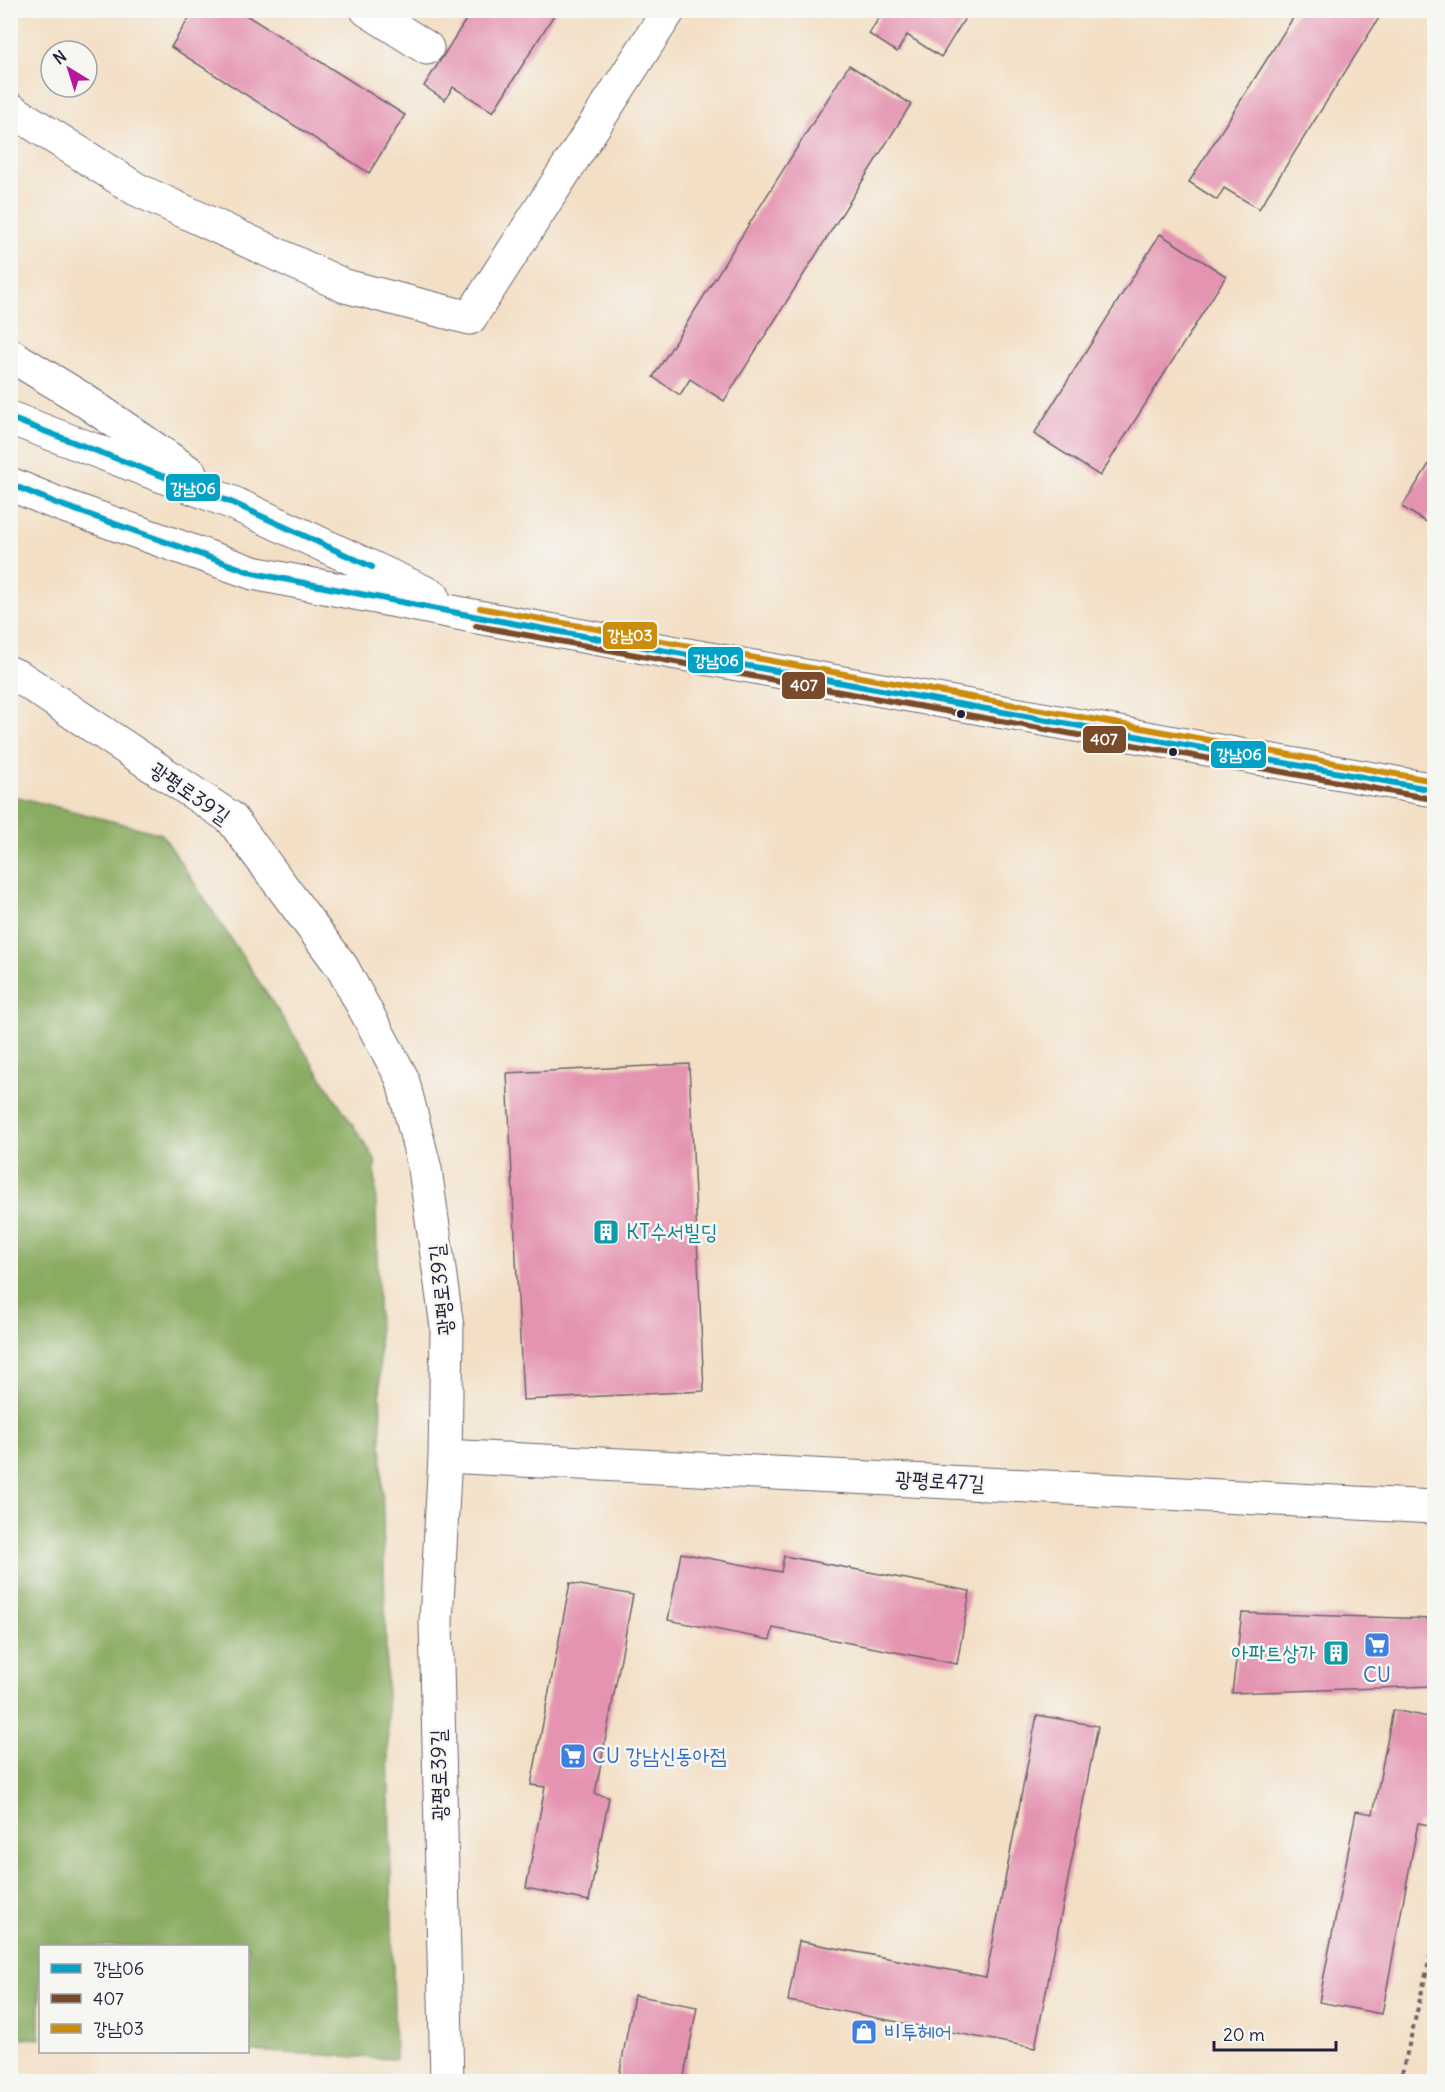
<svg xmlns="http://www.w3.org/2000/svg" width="1445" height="2092" font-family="Delius,'Poor Story',sans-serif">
<rect width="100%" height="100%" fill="#f6f6f2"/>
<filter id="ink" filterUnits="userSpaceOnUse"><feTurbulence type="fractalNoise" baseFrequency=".0167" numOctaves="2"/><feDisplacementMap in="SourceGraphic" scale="12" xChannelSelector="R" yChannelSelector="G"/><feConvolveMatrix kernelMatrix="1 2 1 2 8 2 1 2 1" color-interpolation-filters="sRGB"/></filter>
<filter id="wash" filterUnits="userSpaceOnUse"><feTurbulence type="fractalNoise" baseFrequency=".008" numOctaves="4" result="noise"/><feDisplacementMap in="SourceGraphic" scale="24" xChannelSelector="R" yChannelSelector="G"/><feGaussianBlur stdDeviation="1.35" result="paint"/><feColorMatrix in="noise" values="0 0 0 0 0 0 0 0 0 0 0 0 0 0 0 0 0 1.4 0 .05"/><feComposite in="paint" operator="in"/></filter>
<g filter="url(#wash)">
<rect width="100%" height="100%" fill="#f3dfc5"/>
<path fill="#8aac62" stroke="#56674e" stroke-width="1.5" d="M10,795L162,834L375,1159L395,2059L248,2051V1946H40V2039L11,2037Z"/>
<g id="blocks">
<path fill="#e493b0" d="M194,10H238L405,115L369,173L171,47Z
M472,10H557L493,112L453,87L445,100L424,86Z
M884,10H970L941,57L907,35L897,52L869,34Z
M1298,10H1384L1259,209L1224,188L1217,200L1189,182Z
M849,65L911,104L724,401L690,379L680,395L653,377Z
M1160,234L1226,276L1100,476L1034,434Z
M1434,456V508L1426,522L1402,507Z
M689,1064L704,1391L523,1400L507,1073Z
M681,1553L781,1572L784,1556L970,1591L957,1664L773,1628L770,1640L668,1620Z
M570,1583L633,1595L595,1794L609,1797L589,1901L526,1888L545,1787L531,1785Z
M1242,1613L1434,1619V1686L1232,1693Z
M1393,1710L1434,1718V1826L1418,1823L1382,2014L1319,2002L1356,1811L1373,1814Z
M1037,1715L1098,1726L1035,2048L788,2001L799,1941L986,1977Z
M634,1995L697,2007L683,2082H618Z"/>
</g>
</g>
<g filter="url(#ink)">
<use href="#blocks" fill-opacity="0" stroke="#6b646b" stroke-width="1.5"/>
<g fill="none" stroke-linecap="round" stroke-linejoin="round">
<defs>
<path id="minor" d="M367,10L427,48
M10,109L136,189L345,286L470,318L669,10
M10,673L21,678L231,818L342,967L402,1078L425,1169L447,1327L445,1456L436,1621L447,2082
M445,1456L1434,1507"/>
<path id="primary" d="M10,355L81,398L190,473
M10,418L233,503L433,596
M10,484L56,503L253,573L478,617L1434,790"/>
</defs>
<use href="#minor" stroke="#6b646b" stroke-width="35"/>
<use href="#primary" stroke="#6b646b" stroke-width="35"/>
<path stroke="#6b646b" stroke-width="4" stroke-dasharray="4.5 4.5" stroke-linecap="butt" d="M1400,2082L1434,1941"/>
<use href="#minor" stroke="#fff" stroke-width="33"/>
<use href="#primary" stroke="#fff" stroke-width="33"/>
<defs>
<path id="bus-1" d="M10,418L233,503L372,567
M10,484L56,503L253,573L478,617L1434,790"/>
<path id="bus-2" d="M476,626L1432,799"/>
<path id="bus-3" d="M480,608L1434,781"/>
</defs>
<use href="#bus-1" stroke="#f6f6f2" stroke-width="10"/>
<use href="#bus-2" stroke="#f6f6f2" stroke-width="10"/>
<use href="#bus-3" stroke="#f6f6f2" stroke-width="10"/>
<use href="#bus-1" stroke="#02a2c7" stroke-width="6"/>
<use href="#bus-2" stroke="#7a4b2a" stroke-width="6"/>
<use href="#bus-3" stroke="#cc8c0c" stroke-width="6"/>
</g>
</g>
<defs>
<symbol id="building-square" viewBox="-11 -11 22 22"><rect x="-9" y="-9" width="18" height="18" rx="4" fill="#0f9aa8" stroke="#f6f6f2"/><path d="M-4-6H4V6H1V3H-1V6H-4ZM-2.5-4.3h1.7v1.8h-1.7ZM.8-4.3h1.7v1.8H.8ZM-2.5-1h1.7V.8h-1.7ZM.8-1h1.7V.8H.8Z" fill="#fff"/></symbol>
<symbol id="supermarket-square" viewBox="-11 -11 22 22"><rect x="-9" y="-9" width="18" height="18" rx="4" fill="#3f7fe0" stroke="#f6f6f2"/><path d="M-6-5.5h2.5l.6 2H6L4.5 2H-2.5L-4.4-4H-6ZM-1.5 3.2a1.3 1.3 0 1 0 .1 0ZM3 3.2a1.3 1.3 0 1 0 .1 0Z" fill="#fff"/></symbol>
<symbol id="shop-square" viewBox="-11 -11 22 22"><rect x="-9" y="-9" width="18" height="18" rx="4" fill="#3f7fe0" stroke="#f6f6f2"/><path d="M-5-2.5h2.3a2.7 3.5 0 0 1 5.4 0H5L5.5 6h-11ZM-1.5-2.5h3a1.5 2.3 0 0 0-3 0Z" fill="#fff"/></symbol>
</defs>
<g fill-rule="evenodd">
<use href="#building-square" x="591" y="1217" width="30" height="30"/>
<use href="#supermarket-square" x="1362" y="1630" width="30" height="30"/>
<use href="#building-square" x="1321" y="1638" width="30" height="30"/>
<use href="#supermarket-square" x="558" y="1741" width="30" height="30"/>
<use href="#shop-square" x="849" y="2017" width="30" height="30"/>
</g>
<g fill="#22223b" stroke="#f6f6f2" stroke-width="2">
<circle cx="961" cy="714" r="5"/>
<circle cx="1173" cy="752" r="5"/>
</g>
<g text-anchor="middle" stroke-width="5" stroke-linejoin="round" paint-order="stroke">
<g font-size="21" fill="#22223b" stroke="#f6f6f2">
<text transform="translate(190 793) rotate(35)" y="7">광평로39길</text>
<text transform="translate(441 1290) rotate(-96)" y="7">광평로39길</text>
<text transform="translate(940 1481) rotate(3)" y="7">광평로47길</text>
<text transform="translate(439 1775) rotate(-91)" y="7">광평로39길</text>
</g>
<g font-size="21" fill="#0d838f" stroke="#f6f6f2" text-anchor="start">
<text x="626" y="1239">KT수서빌딩</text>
<text x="1316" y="1660" text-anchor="end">아파트상가</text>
</g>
<g font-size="21" fill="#366cbe" stroke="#f6f6f2" text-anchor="start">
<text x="1377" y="1682" text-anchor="middle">CU</text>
<text x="592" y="1763">CU 강남신동아점</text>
<text x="884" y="2039">비투헤어</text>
</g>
</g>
<g stroke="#f6f6f2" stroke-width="2">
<rect x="165" y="473" width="56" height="29" rx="6" fill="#02a2c7"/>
<rect x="602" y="621" width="56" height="29" rx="6" fill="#cc8c0c"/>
<rect x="687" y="646" width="57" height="28" rx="6" fill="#02a2c7"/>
<rect x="781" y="671" width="45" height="29" rx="6" fill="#7a4b2a"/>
<rect x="1082" y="725" width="45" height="29" rx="6" fill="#7a4b2a"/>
<rect x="1210" y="740" width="57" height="29" rx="6" fill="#02a2c7"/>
</g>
<g font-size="16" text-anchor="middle" font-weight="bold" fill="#fff">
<text x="193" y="494">강남06</text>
<text x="630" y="641">강남03</text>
<text x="716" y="666">강남06</text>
<text x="804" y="691">407</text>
<text x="1104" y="745">407</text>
<text x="1239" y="760">강남06</text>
</g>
<rect width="1445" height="2092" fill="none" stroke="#f6f6f2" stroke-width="36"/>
<rect x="39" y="1945" width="210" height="108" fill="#f6f6f2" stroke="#a1a1a9" stroke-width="1.5"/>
<rect x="51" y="1964" width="30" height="9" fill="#02a2c7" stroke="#a1a1a9" stroke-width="1.5"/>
<text x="93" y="1975" font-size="18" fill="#22223b">강남06</text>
<rect x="51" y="1994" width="30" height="9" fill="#7a4b2a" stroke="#a1a1a9" stroke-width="1.5"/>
<text x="93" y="2005" font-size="18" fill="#22223b">407</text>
<rect x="51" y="2024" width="30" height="9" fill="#cc8c0c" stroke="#a1a1a9" stroke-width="1.5"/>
<text x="93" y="2035" font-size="18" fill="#22223b">강남03</text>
<g transform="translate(69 69) rotate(322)"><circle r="28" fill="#f6f6f2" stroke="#a1a1a9" stroke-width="1.5"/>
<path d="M0-4.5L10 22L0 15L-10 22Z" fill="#b5179e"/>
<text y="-9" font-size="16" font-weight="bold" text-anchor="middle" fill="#22223b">N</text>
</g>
<path d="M1214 2041v9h122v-9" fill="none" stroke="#22223b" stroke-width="3"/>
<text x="1223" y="2041" font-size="18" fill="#22223b" stroke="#f6f6f2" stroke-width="4.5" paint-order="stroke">20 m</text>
</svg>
